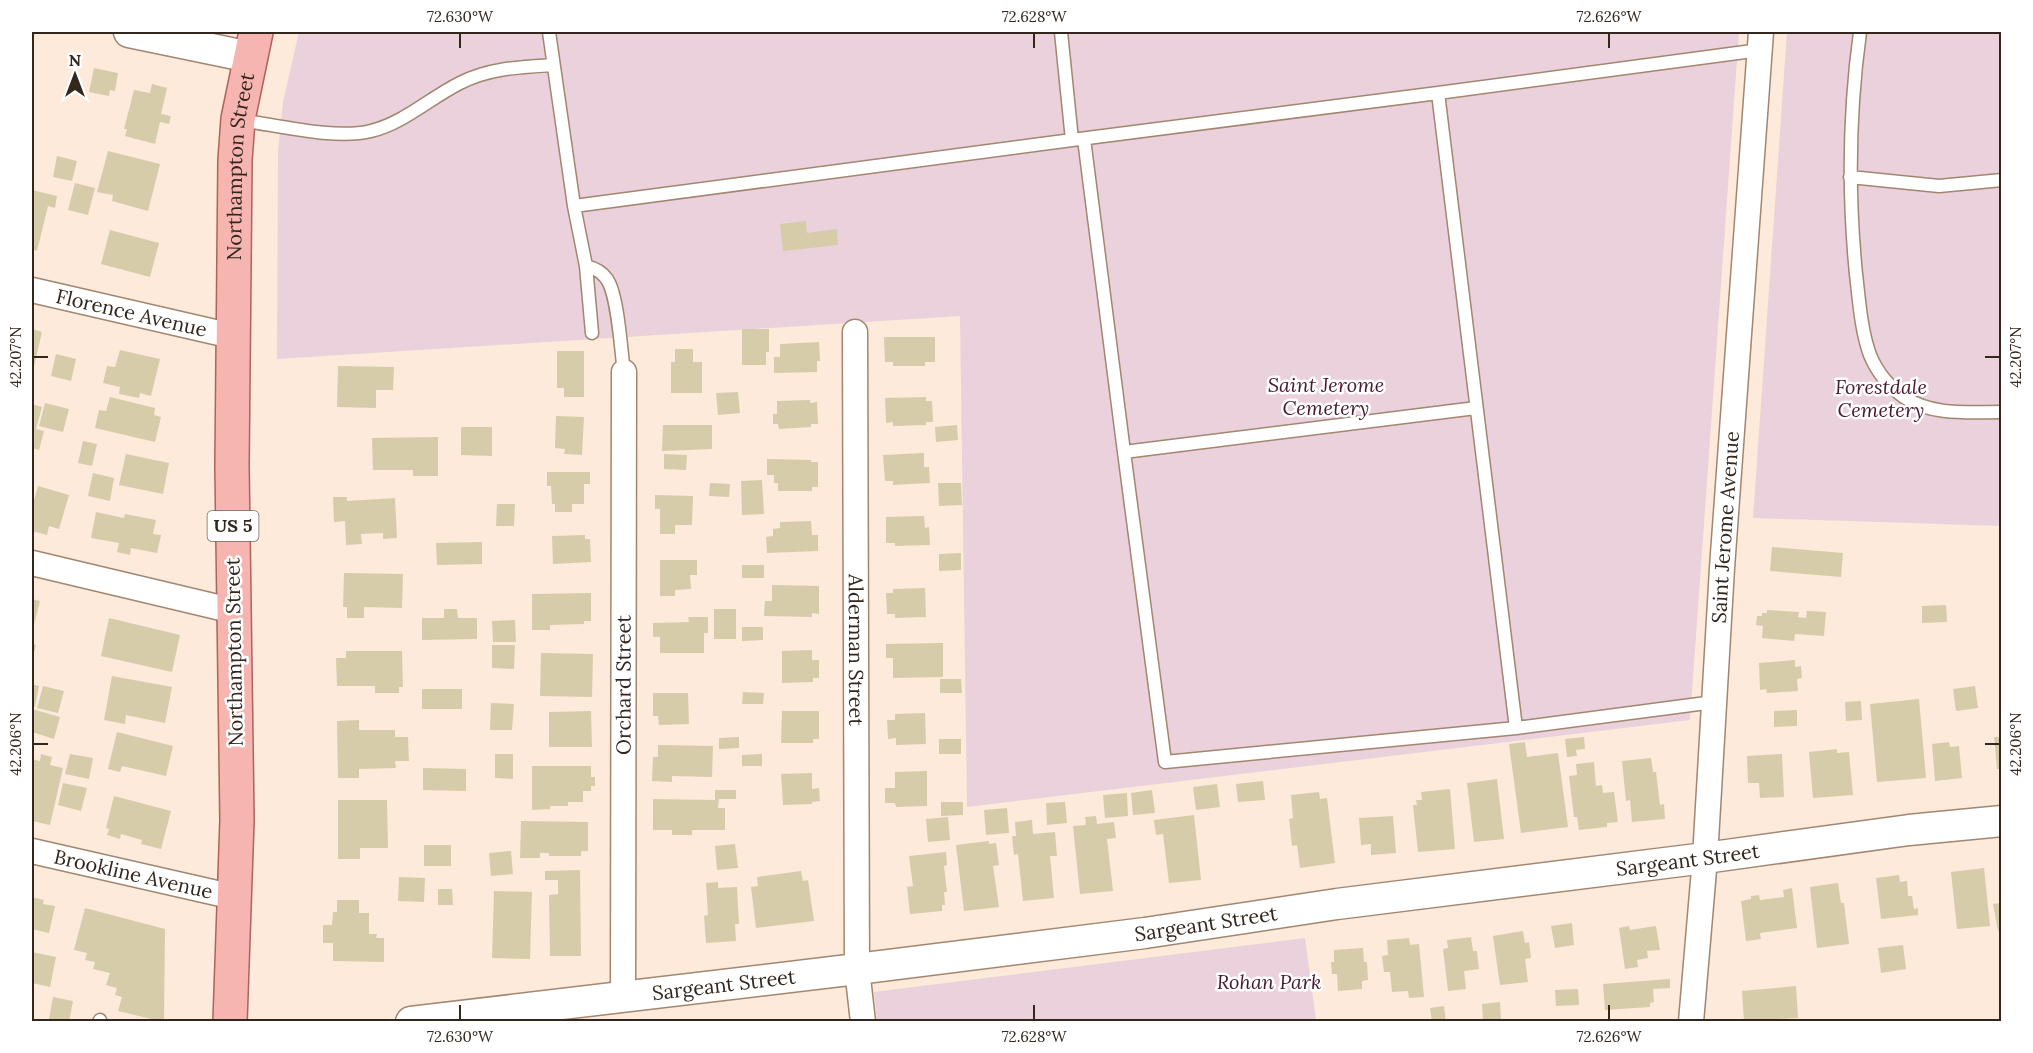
<svg xmlns="http://www.w3.org/2000/svg" width="2033" height="1053" font-family="Lora,serif">
<rect width="100%" height="100%" fill="#fdeadb"/>
<path fill="#ead1dc" d="M299,32H1739L1690,720L967,807L960,316L277,359L278,151L283,102Z
M1787,32H2001V526L1753,518Z
M1305,938L1316,1021H877L874,992Z"/>
<path fill="#d6ccaa" d="M94,68L118,73L115,91L110,90L109,96L89,92Z
M152,84L167,88L161,114L171,116L169,124L160,122L155,144L125,136L127,129H124L134,90L150,93Z
M108,151L160,164L148,211L112,201L113,195L97,192Z
M57,156L77,161L72,181L53,177Z
M75,183L95,188L88,215L68,210Z
M32,190L57,196L55,208L48,206L37,251L32,249Z
M806,221L807,233L837,229L838,245L783,251L780,224Z
M110,230L159,243L150,277L101,264Z
M32,329L42,332L32,375Z
M742,329H769V352H766V365H742Z
M884,337H935V362H925V366H893V362H885Z
M819,342L820,361H817V372L774,373V357H780V344Z
M675,349H693V362H702V393H671V362H675Z
M120,350L160,359L151,396L140,393L139,398L119,394L120,387L103,383L107,366L115,367Z
M557,351H584V397H564V388H557Z
M56,354L76,359L71,381L51,376Z
M338,366L394,367L393,390H376V408L337,407Z
M738,392L740,413L718,415L716,393Z
M110,397L155,408L154,415L161,417L155,442L95,428L99,410L106,411Z
M926,397V401H932L933,422H926V425L893,426V422L886,423L885,398Z
M810,400V403L817,402L818,424H811V427L779,429L778,424H773V414H777V401Z
M45,403L69,409L63,432L39,426Z
M32,404L42,407L36,429L44,431L39,450L32,448Z
M556,416L584,417L582,455L564,454L565,449L555,448Z
M663,425H712V449L662,451Z
M957,425L958,440L936,442L935,427Z
M461,427H492V456L461,455Z
M438,437V476H413V470H373L372,438Z
M83,441L97,444L92,466L78,463Z
M924,453V467H929L930,483L893,485V481H885L883,455Z
M126,454L169,463L163,494L119,485Z
M664,454L687,455L686,470L664,469Z
M767,459L811,460V462H818V487H812V491H778V483H774V475H767Z
M547,472H590V484H584V504H572V512H555V504H552L551,486H547Z
M93,473L114,478L110,501L88,496Z
M762,480L764,514L742,515L741,481Z
M710,483L730,484L729,497L709,496Z
M938,483H961L962,505L939,506Z
M38,486L69,495L59,529L49,526L47,535L32,531L34,524L32,523V508Z
M655,495L693,496L692,525H675V534H660V509H655Z
M333,497H347V501L395,498L397,538L383,539V533L361,534L362,544L346,545L345,521L334,522Z
M497,504H515L514,526H496Z
M96,512L124,518L125,514L156,520L153,534L161,535L157,553L131,548L130,555L117,552L119,543L91,538Z
M924,516L925,528L929,527L930,545L895,546V543H886V517Z
M811,521L812,535H818V551L767,553L766,537L773,536V529L780,528V522Z
M585,535V539H590L591,562L553,564L552,536Z
M482,542V564L437,565L436,543Z
M1772,547L1843,553L1841,577L1770,571Z
M961,553V570L939,571V554Z
M660,560H697V575H690L691,589L675,590V596H660Z
M742,565H764V578H742Z
M344,573L403,574L402,608L364,607V618H347V607H343Z
M772,585L819,586V614L812,613V617L764,616L765,601H772Z
M925,588L926,617L895,618V614H887L886,593H893V589Z
M591,593V621H584V624L550,625V630H532V594Z
M32,599L40,601L32,632Z
M1946,605L1947,622L1922,623V606Z
M444,609H457L458,618H477V639L422,640V618H444Z
M714,609H736V639H714Z
M1767,610L1799,612L1798,617L1806,618L1807,611L1826,612L1824,636L1795,634L1794,641L1762,638L1763,626L1756,625L1757,616H1762V613H1767Z
M688,617H708V633H704V653H660V637H653V623L689,622Z
M109,618L180,635L172,672L101,656Z
M515,620L516,642H493L492,621Z
M742,627H763V640L742,641Z
M943,643V677L893,678V658H886V644Z
M32,644L36,645L32,660Z
M492,645H515L514,669L492,668Z
M812,650V660H819V678H813V682L782,683V651Z
M346,651H402L403,687H399V693H375V686H337L336,658H346Z
M541,653L593,654L592,697L540,696Z
M1795,660V667L1801,666L1802,678L1797,679L1798,691L1767,693L1766,689L1760,690L1759,663Z
M112,676L172,687L165,723L126,715L125,724L104,720Z
M940,679H961L962,693H940Z
M32,684L39,686L35,707L32,706Z
M43,686L64,691L58,713L37,708Z
M1975,686L1978,708L1956,711L1953,689Z
M422,689H462V709H422Z
M743,692L764,693L763,704H742Z
M653,693H688L689,724L659,725L658,716H653Z
M1919,699L1926,778L1877,782L1870,704Z
M1861,701L1862,720L1846,721L1845,702Z
M491,703L514,704L512,730H490Z
M32,709L60,717L54,739L32,732Z
M1797,710V726L1774,727V711Z
M591,711L592,747H549V712Z
M782,711H819V739H813V743H781Z
M925,713L926,744L896,745V738L888,739L887,720H895V714Z
M359,720V730H395V737H408L409,761H395L396,768L359,769V778H338L337,721Z
M117,732L173,746L166,776L122,766L120,772L108,769Z
M739,737V748L719,749V738Z
M1584,737L1585,749L1576,750L1577,756L1567,757L1565,739Z
M1994,737H2002V769H1997Z
M939,739H961V754H939Z
M1525,742L1527,757L1558,753L1568,827L1521,833L1509,744Z
M1949,742L1950,747L1959,746L1962,778L1935,781L1932,744Z
M658,745L713,746L712,777L672,776V782L652,781L653,757H658Z
M1837,749V753L1849,752L1853,795L1813,798L1809,752Z
M41,754L52,757L50,765L63,768L50,825L32,821V759L40,761Z
M70,754L93,758L89,779L65,774Z
M495,754H513V779L495,778Z
M762,754V766H742V755Z
M1782,754L1784,797L1760,798L1759,783H1748L1747,756Z
M1651,758L1653,772H1656L1660,805L1664,804L1665,819L1632,822L1630,800L1626,801L1622,761Z
M1594,762L1596,786L1602,785L1603,793L1614,792L1618,822L1607,823V827L1579,830L1577,817H1574L1569,776L1577,775L1576,764Z
M532,766H591V777H595V786H591V791H583V802H568V806H550V809L532,810Z
M423,768L466,769V791L423,790Z
M927,771V806L896,807L895,803H885V788H895V772Z
M812,773V789L819,788L820,801L812,802V804L783,805L781,774Z
M1497,779L1504,839L1474,842L1467,783Z
M1263,781L1265,800L1238,802L1236,784Z
M63,783L87,788L81,811L58,805Z
M1217,784L1220,807L1196,810L1193,787Z
M1450,789L1455,849L1418,852L1413,805H1417L1416,800H1422L1421,792Z
M715,790H736V799H719L718,808H725V830H692V835H672V830H653V799L715,800Z
M1152,790L1155,813L1133,815L1131,793Z
M1319,792L1320,799L1327,798L1335,863L1300,868L1297,845L1292,846L1289,819L1293,818L1291,795Z
M1127,793L1128,816L1105,818L1103,795Z
M114,796L171,811L161,849L141,844L142,840L121,834L120,839L107,835L109,829L106,828Z
M338,800H387L388,848H360V859H338Z
M941,802H963V815L941,816Z
M1065,802L1067,823L1047,825L1046,803Z
M1007,808L1009,833L986,835L984,810Z
M1194,815L1201,880L1169,883L1163,834L1156,835L1154,820Z
M1096,816L1097,824L1114,822L1116,838L1107,839L1113,891L1080,894L1073,826L1086,825L1085,817Z
M1393,816L1396,853L1371,855V844L1361,845L1359,818Z
M948,817L950,840L928,842L926,819Z
M1032,820L1033,834L1055,832L1057,856H1050L1054,898L1023,901L1018,854L1014,855L1012,836H1016L1015,822Z
M521,821L588,822V851H581V856H549V853H540V858H520Z
M989,841V844L996,843L999,865L993,866L999,907L964,911L956,845Z
M735,844L738,868L717,870L715,846Z
M424,845H451V866H424Z
M511,851L513,874L491,876L489,853Z
M946,852L947,865L944,866L947,892H944L945,905H942V911L910,914L907,887L913,886L909,856Z
M1984,868L1990,926L1957,929L1951,872Z
M580,870L581,956H550L549,895L558,894V880H545V871Z
M801,871L803,881L808,880L814,921L756,928L751,887L758,886L757,877Z
M1899,875L1900,882L1907,881L1908,896H1912L1914,909L1918,908V915L1881,919L1876,878Z
M399,877L425,878L424,902L398,901Z
M718,882V888L737,887L739,924H735L736,941L706,943L704,916L708,915L706,883Z
M1838,883L1841,903H1844L1849,944L1817,948L1810,887Z
M1792,888L1797,928L1760,933L1761,939L1746,941L1741,901L1751,899V896L1759,895L1760,900L1784,897L1783,890Z
M438,889H452L453,905H438Z
M494,891L532,892L530,959L492,958Z
M32,897L44,900L43,904L55,906L49,933L32,929Z
M337,900H359V913H369V934H377L376,938H384V962L333,961V943H323V925H332L333,912H337Z
M2002,903V931H1998L1993,904Z
M85,908L165,929L164,1022L118,1011L122,997L115,995L117,988L106,985L110,973L93,969L95,962L85,960L87,953L74,950Z
M1572,923L1574,945L1555,948L1551,926Z
M1629,926L1630,930L1656,926L1660,950L1647,951L1648,958L1637,960L1638,967L1625,969L1619,928Z
M1523,931L1525,943L1529,942L1531,958L1525,959L1528,982L1500,985L1493,936Z
M1471,937L1473,951H1477L1479,969L1464,971L1466,989L1448,991L1443,949L1448,948L1447,940Z
M1409,938L1410,945L1419,944L1424,997L1409,998L1408,991L1392,992L1390,972H1384L1382,956L1388,955L1387,940Z
M1903,945L1906,969L1881,973L1878,948Z
M1363,948L1364,962H1367L1368,980L1362,981V989L1338,991L1337,974H1332L1331,962H1334V950Z
M32,952L56,957L50,987L32,983Z
M1670,979V988L1653,989L1654,1002L1650,1003V1007L1605,1010L1603,984Z
M1796,986L1798,1018L1744,1021L1742,991Z
M1578,989L1579,1005L1556,1006L1555,990Z
M53,997L73,1001L69,1022L49,1019Z
M1500,1002L1501,1022H1483L1482,1004Z
M1444,1006L1446,1022H1432L1430,1008Z"/>
<g fill="none" stroke-linecap="round" stroke-linejoin="round">
<defs>
<path id="service" d="M549,32L574,206L586,266C594,268 601,271 606,278C618,292 621,352 624,372
M1860,32C1849,112 1848,193 1856,274C1859,299 1861,331 1870,355C1877,372 1888,386 1904,397C1932,416 1969,412 2002,412
M239,120C277,125 335,140 371,131C404,123 430,98 460,83C489,68 521,67 553,65
M1084,139L1124,452
M1072,140L1438,93
M1850,177L1939,186L2002,180
M574,206L1072,140L1061,32
M586,266L592,333
M1476,408L1124,452L1165,762L1516,728L1714,702
M1516,728L1438,93L1760,50
M99,1022L100,1020"/>
<g id="minor">
<path id="s1" d="M32,290L232,336"/>
<path id="s2" d="M855,332L857,969L863,1022"/>
<path d="M32,563L234,611"/>
<path id="s3" d="M32,851L234,897"/>
<path id="s4" d="M623,997L624,372"/>
<path id="s5" d="M1691,1022L1705,858L1722,568L1761,32"/>
</g>
<g id="tertiary">
<path d="M129,32L250,57"/>
<path id="s6" d="M411,1022L857,969L1145,933L1337,904L1705,858L1909,830L2002,821"/>
</g>
<g id="primary">
<path id="s7" d="M230,1022L237,820L232,466L235,160L238,119L256,32"/>
</g>
</defs>
<use href="#service" stroke="#a28670" stroke-width="15"/>
<use href="#minor" stroke="#a28670" stroke-width="27"/>
<use href="#tertiary" stroke="#a28670" stroke-width="33"/>
<use href="#primary" stroke="#ae635b" stroke-width="36"/>
<use href="#service" stroke="#fff" stroke-width="12"/>
<use href="#minor" stroke="#fff" stroke-width="24"/>
<use href="#tertiary" stroke="#fff" stroke-width="30"/>
<use href="#primary" stroke="#f7b5b1" stroke-width="33"/>
</g>
<path fill="none" stroke="#32261d" stroke-width="2" d="M460,33V48M1034,33V48M1609,33V48M33,357H48M1985,357H2000M33,744H48M1985,744H2000M460,1005V1020M1034,1005V1020M1609,1005V1020"/>
<g text-anchor="middle" stroke-width="5" stroke-linejoin="round" paint-order="stroke">
<rect fill="#fff" stroke="#706761" stroke-width="1.5" x="207.5" y="511" width="51" height="30" rx="4.5"/>
<g font-size="18" font-weight="bold" fill="#32261d">
<text x="233" y="532">US 5</text>
</g>
<g font-size="20" fill="#32261d" stroke="#fff">
<text dy="7" stroke="none"><textPath href="#s7" startOffset="856">Northampton Street</textPath></text>
<text dy="7" stroke="none"><textPath href="#s1" startOffset="102">Florence Avenue</textPath></text>
<text dy="7" stroke="none"><textPath href="#s5" startOffset="496">Saint Jerome Avenue</textPath></text>
<text dy="7" stroke="none"><textPath href="#s2" startOffset="318">Alderman Street</textPath></text>
<text transform="translate(234 652) rotate(-91)" y="7">Northampton Street</text>
<text dy="7" stroke="none"><textPath href="#s4" startOffset="312">Orchard Street</textPath></text>
<text dy="7" stroke="none"><textPath href="#s6" startOffset="1287">Sargeant Street</textPath></text>
<text dy="7" stroke="none"><textPath href="#s3" startOffset="104">Brookline Avenue</textPath></text>
<text dy="7" stroke="none"><textPath href="#s6" startOffset="801">Sargeant Street</textPath></text>
<text dy="7" stroke="none"><textPath href="#s6" startOffset="315">Sargeant Street</textPath></text>
</g>
<g font-size="20" font-style="italic" fill="#471932" stroke="#fff">
<text x="1326" y="392">Saint Jerome<tspan x="1326" dy="23">Cemetery</tspan></text>
<text x="1881" y="394">Forestdale<tspan x="1881" dy="23">Cemetery</tspan></text>
<text x="1269" y="989">Rohan Park</text>
</g>
</g>
<rect width="2033" height="1053" fill="none" stroke="#ffffff" stroke-width="66"/>
<g transform="translate(75 75)" stroke="#ffffff" stroke-width="4.5" paint-order="stroke">
<path d="M0-4.5L10 22L0 15L-10 22Z" fill="#32261d"/>
<text y="-9" font-size="16" font-weight="bold" text-anchor="middle" fill="#32261d">N</text>
</g>
<rect x="33" y="33" width="1967" height="987" fill="none" stroke="#32261d" stroke-width="2"/>
<g font-size="15" text-anchor="middle" fill="#32261d">
<text x="460" y="22">72.630°W</text>
<text x="1034" y="22">72.628°W</text>
<text x="1609" y="22">72.626°W</text>
<text transform="translate(16 357) rotate(-90)" y="5">42.207°N</text>
<text transform="translate(2016 357) rotate(-90)" y="5">42.207°N</text>
<text transform="translate(16 744) rotate(-90)" y="5">42.206°N</text>
<text transform="translate(2016 744) rotate(-90)" y="5">42.206°N</text>
<text x="460" y="1042">72.630°W</text>
<text x="1034" y="1042">72.628°W</text>
<text x="1609" y="1042">72.626°W</text>
</g>
</svg>
